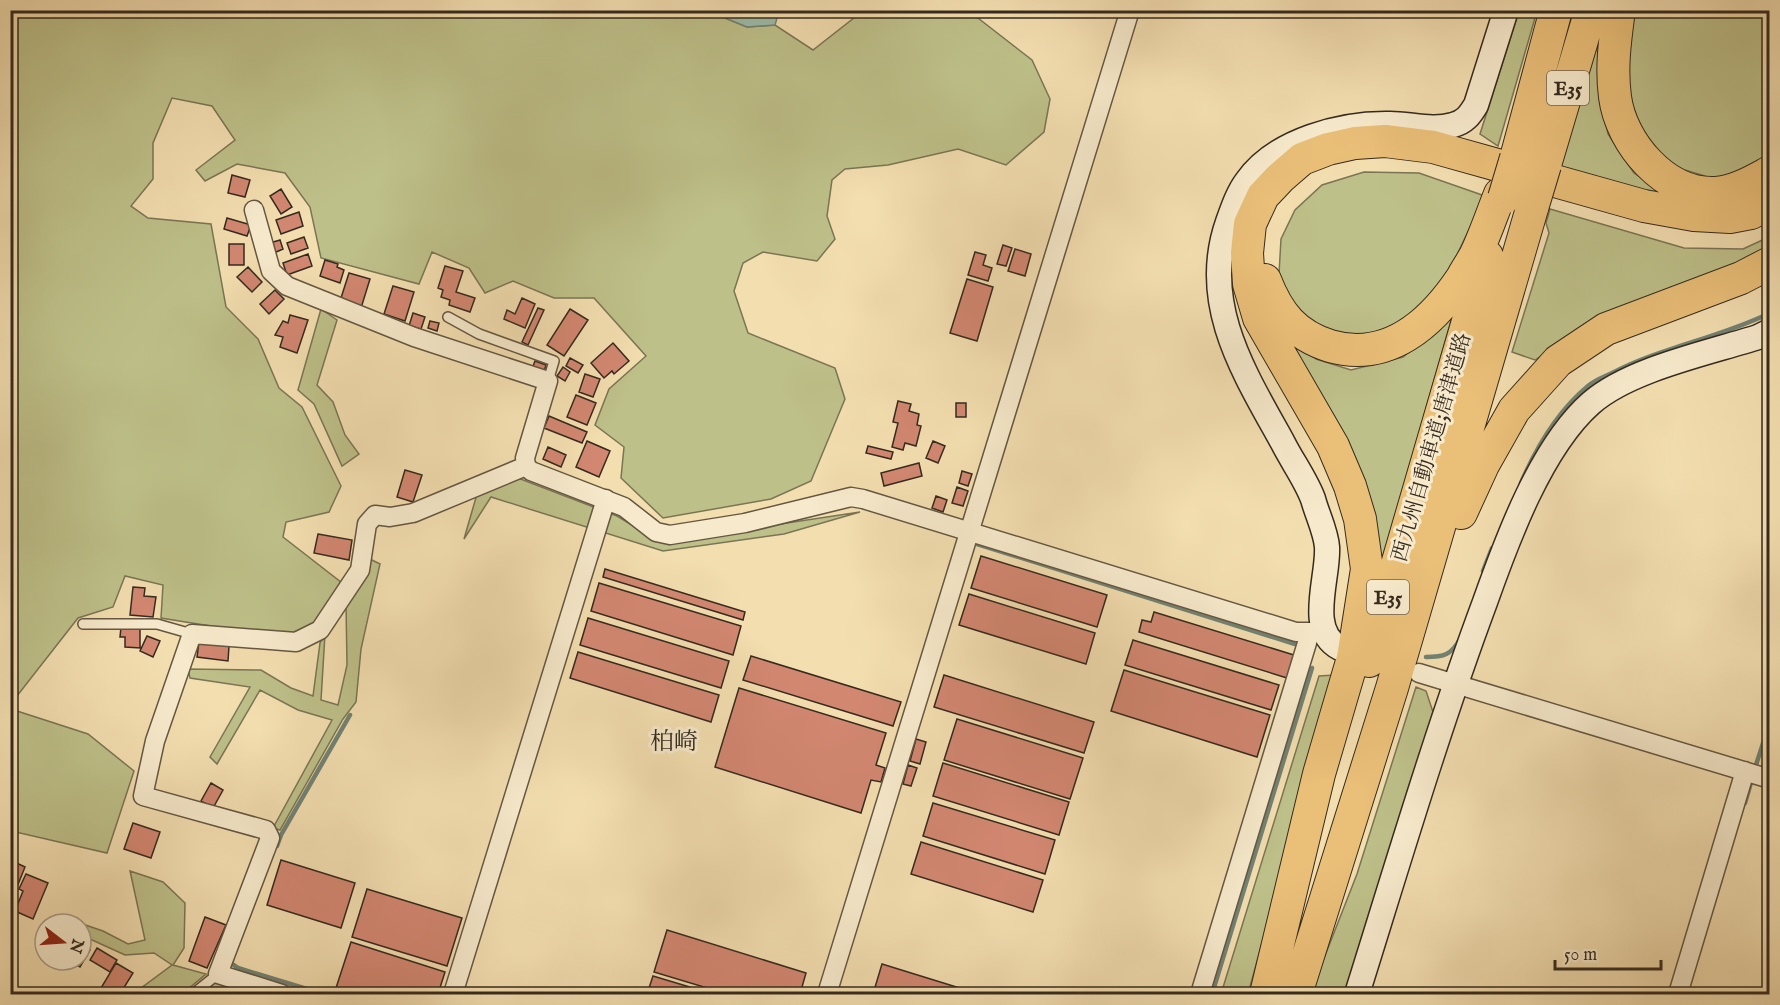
<svg xmlns="http://www.w3.org/2000/svg" width="1780" height="1005" font-family="'IM FELL English','Noto Serif JP',serif">
<rect width="100%" height="100%" fill="#f3deb0"/>
<filter id="stains"><feTurbulence type="fractalNoise" baseFrequency=".00333" numOctaves="4"/><feColorMatrix values="0 0 0 0 .2 0 0 0 0 .09 0 0 0 0 .02 0 0 0 .5 -.17"/></filter>
<radialGradient id="worn" r=".72"><stop offset=".6" stop-color="#630" stop-opacity="0"/><stop offset="1" stop-color="#630" stop-opacity=".3"/></radialGradient>
<path fill="#bec089" stroke="#7a7554" stroke-width="1.5" d="M11,11H708L747,27L775,25L813,50L859,14L974,15L1032,60L1050,99L1044,132L1006,165L958,149L888,165L845,169L832,180L827,216L835,239L817,261L763,252L743,263L734,291L748,333L835,368L845,399L811,481L771,499L663,518L621,478L624,447L595,425L609,389L646,356L594,298H554L513,281L485,293L469,268L432,252L419,284L321,258L310,207L285,173L237,164L205,181L196,170L235,140L212,106L172,98L153,143V179L131,206L148,218L211,224L226,307L258,339L279,388L302,407L341,486L329,512L286,522L283,537L342,583L316,622L290,634L223,628L161,618L163,585L125,576L113,607L78,618L13,701L11,708Z
M1519,11H1537L1498,146L1480,134Z
M1632,11H1769V154L1752,171L1715,179L1668,165L1642,138L1630,111L1626,56Z
M1593,48L1601,54L1599,89L1608,134L1634,173L1665,194L1663,203L1560,170Z
M1364,172L1419,173L1485,196L1442,286L1412,316L1372,336L1328,332L1293,307L1279,274L1281,239L1295,210L1322,185Z
M1550,209L1684,248L1743,249L1769,237V258L1598,318L1535,360L1512,352L1549,233L1546,223Z
M321,309L337,320L317,385L333,402L345,435L359,454L342,466L314,404L298,390Z
M1452,317L1382,564L1288,339L1316,359L1351,370L1403,357Z
M518,478L617,516L660,542L860,512L784,534L663,551L491,497L464,539L477,494Z
M370,559L380,564L361,649L356,702L343,719L280,830L273,828L332,720L298,710L260,690L217,764L210,757L250,687L190,678L188,669L261,670L291,688L313,696L320,643L325,634L321,700L338,705L347,665L346,604Z
M1335,675L1248,994H1221L1319,676Z
M1416,687L1426,691L1433,712L1345,994H1310L1357,874Z
M17,711L88,734L134,771L107,853L11,831V732Z
M130,871L163,882L185,903L184,948L173,965L206,974L182,994H133L172,965L154,953L125,955L81,935V924L54,923L56,915L103,931L128,944L145,940Z
M215,982L256,994H202Z"/>
<path fill="#9bbcac" stroke="#728273" stroke-width="1.5" d="M708,11H779L775,25L747,27Z"/>
<g fill="none" stroke-linecap="round" stroke-linejoin="round">
<path stroke="#728273" stroke-width="4.5" d="M1521,483C1536,448 1558,411 1588,386C1595,380 1604,377 1612,373C1662,347 1719,338 1770,313
M977,544L1295,644
M1483,571L1492,548
M1426,657C1444,657 1451,655 1460,639
M1754,771L1770,722
M1745,803L1752,779
M277,846L281,835L350,715
M232,960L231,963L238,968L320,993
M1212,994L1312,668"/>
</g>
<path fill="#d28771" stroke="#352a1e" stroke-width="1.5" d="M232,175L250,180L245,197L228,193Z
M281,189L292,207L281,214L270,196Z
M299,212L303,226L281,234L276,220Z
M227,218L251,225L247,236L224,229Z
M304,237L308,248L291,254L287,243Z
M280,240L283,249L274,253L270,243Z
M229,244H244V265H229Z
M1003,245L1012,248L1006,266L997,264Z
M1015,249L1031,254L1025,276L1008,271Z
M975,252L986,255L983,265L992,268L988,281L968,275Z
M308,254L312,266L287,275L283,263Z
M325,260L338,264L337,267L344,270L340,283L320,276Z
M445,266L463,271L456,292L475,298L470,312L449,305L450,300L441,297L443,290L438,288Z
M248,267L262,282L252,292L237,277Z
M349,273L370,279L361,308L340,301Z
M967,279L993,287L977,341L950,333Z
M393,286L414,292L405,321L384,314Z
M275,290L284,299L269,314L260,304Z
M522,298L535,304L525,328L504,319L507,310L515,314Z
M538,308L544,310L528,345L522,342Z
M570,309L588,320L564,356L547,345Z
M413,313L425,317L421,329L409,326Z
M290,315L308,320L297,353L280,347L283,337L275,335L283,321L288,323Z
M430,321L439,323L437,331L428,328Z
M613,343L629,361L614,374L612,371L604,378L591,363Z
M570,358L583,365L578,373L566,366Z
M535,361L546,365L544,372L532,369Z
M563,367L570,372L565,381L557,376Z
M585,374L600,379L593,397L579,392Z
M576,395L596,403L587,425L567,417Z
M898,401L911,404L909,411L919,414L917,425L921,426L916,446L905,443L903,450L892,447L898,423L893,422Z
M956,403H966V417H956Z
M549,416L587,432L582,443L544,428Z
M587,441L610,451L599,477L576,467Z
M933,441L945,446L938,463L926,458Z
M868,446L893,452L891,459L866,453Z
M548,447L566,455L561,467L543,459Z
M919,463L922,476L884,486L881,473Z
M405,470L422,475L413,502L397,497Z
M962,471L972,474L968,486L959,483Z
M957,487L968,491L963,506L952,503Z
M936,496L947,500L943,512L932,508Z
M318,534L352,540L349,560L314,553Z
M981,556L1107,595L1097,627L971,588Z
M605,569L745,612L743,620L603,577Z
M599,583L741,626L733,655L591,611Z
M133,587L145,588L144,596L156,597L153,617L130,615Z
M969,594L1095,633L1086,664L959,625Z
M1154,612L1294,655L1287,678L1139,632L1142,620L1151,622Z
M588,618L729,661L721,688L580,645Z
M121,627L140,628V648L125,647V637H120Z
M147,636L160,641L153,657L140,651Z
M1133,640L1279,685L1271,710L1125,665Z
M199,642L229,646L228,661L197,657Z
M578,652L719,695L711,722L570,678Z
M751,656L901,702L893,726L743,680Z
M1124,670L1270,715L1257,757L1111,711Z
M944,675L1094,722L1084,753L934,707Z
M739,688L886,733L876,765L885,768L881,782L871,780L861,813L715,767Z
M957,719L1083,758L1070,799L944,760Z
M916,739L926,742L920,764L910,761Z
M943,763L1069,802L1059,835L933,796Z
M908,765L917,768L911,786L903,784Z
M211,783L223,790L213,808L201,801Z
M933,803L1055,840L1045,874L923,836Z
M133,823L160,832L151,858L124,849Z
M921,842L1043,880L1033,912L911,874Z
M10,860L25,867L17,887L10,884Z
M281,860L355,883L341,928L267,905Z
M26,874L48,883L33,919L15,911L23,891L19,889Z
M367,889L462,918L447,966L352,937Z
M205,917L226,925L207,968L189,961Z
M667,930L806,973L800,994H727L654,972Z
M351,942L445,972L438,994H347L335,991Z
M81,944L90,950L80,967L69,960H81Z
M97,948L117,960L110,972L90,960Z
M116,963L133,973L120,994H112L101,988Z
M882,964L979,994H873Z
M653,976L713,994H647Z"/>
<g fill="none" stroke-linecap="round" stroke-linejoin="round">
<defs>
<path id="lane" d="M448,317L479,334L554,361L548,381
M83,624H157L192,634
M193,994L218,974"/>
<path id="street" d="M254,210L271,271L287,286L414,337L548,381L525,458L526,466L531,471L624,507L656,532L670,535L745,523L851,497L863,499L1296,632H1324
M1419,673L1770,779
M282,994L218,974L270,838L266,830L143,796L155,741L192,634L296,642L320,630L360,570L367,524L375,515L390,517L413,513L526,466
M453,994L606,499
M827,994L1130,10
M1200,994L1310,633
M1678,994L1745,771"/>
<path id="secondary" d="M1340,648C1306,631 1329,577 1327,547C1326,532 1317,514 1313,499C1306,480 1292,461 1283,443C1245,374 1199,304 1228,222C1233,208 1238,193 1247,181C1276,140 1342,123 1390,124C1411,124 1432,131 1453,125C1465,122 1470,115 1476,105L1506,10
M1357,994C1398,863 1437,731 1485,602C1507,540 1541,447 1591,403C1630,369 1708,353 1758,337L1770,331"/>
<path id="highway" d="M1619,10C1615,40 1611,67 1615,97C1621,143 1665,195 1715,193C1735,192 1753,181 1770,172
M1516,158L1556,10
M1545,165L1591,10
M1265,280C1278,314 1295,335 1330,346C1388,363 1432,323 1462,278C1466,270 1472,262 1476,254C1485,235 1492,214 1500,194
M1461,513L1483,465L1514,410L1558,361L1606,329L1741,278L1770,263
M1369,661L1487,256
M1266,994L1319,774L1353,658L1367,569L1360,519L1350,486L1333,446L1259,318L1249,284L1247,253L1250,224L1263,196L1280,178L1302,159L1328,149L1355,143L1385,141L1433,147L1644,206L1694,215L1730,217L1751,213L1770,203
M1296,994L1392,688L1533,205"/>
</defs>
<use href="#lane" stroke="#645742" stroke-width="12"/>
<use href="#street" stroke="#645742" stroke-width="21"/>
<use href="#secondary" stroke="#352a1e" stroke-width="27"/>
<use href="#highway" stroke="#352a1e" stroke-width="34"/>
<use href="#lane" stroke="#f7eacc" stroke-width="9"/>
<use href="#street" stroke="#f7eacc" stroke-width="18"/>
<use href="#secondary" stroke="#f7eacc" stroke-width="24"/>
<use href="#highway" stroke="#eabf78" stroke-width="32"/>
<defs>
<path id="highway-bridge" d="M1504,198L1516,158
M1533,205L1545,165"/>
</defs>
<use href="#highway-bridge" stroke="#352a1e" stroke-width="34" stroke-linecap="butt"/>
<use href="#highway-bridge" stroke="#eabf78" stroke-width="32"/>
</g>
<g text-anchor="middle" stroke-width="6" stroke-linejoin="round" paint-order="stroke">
<g fill="#f7eacc" stroke="#6f6452" stroke-width="1.5">
<rect x="1547" y="71" width="42" height="34" rx="4.5"/>
<rect x="1367" y="580" width="42" height="34" rx="4.5"/>
</g>
<g font-size="20" font-weight="bold" fill="#352a1e">
<text x="1568" y="95">E35</text>
<text x="1388" y="604">E35</text>
</g>
<g font-size="21" fill="#352a1e" stroke="#f7eacc">
<text transform="translate(1431 447) rotate(-74)" y="7">西九州自動車道;唐津道路</text>
</g>
<g font-size="24" fill="#352a1e" stroke="#f7eacc">
<text x="674" y="749">柏崎</text>
</g>
</g>
<rect width="1780" height="1005" fill="none" stroke="#f3deb0" stroke-width="36"/>
<rect x="12" y="12" width="1756" height="981" fill="none" stroke="#352a1e" stroke-width="3"/>
<rect x="18" y="18" width="1744" height="969" fill="none" stroke="#352a1e" stroke-width="1.5"/>
<g transform="translate(63 942) rotate(107)"><circle r="28" fill="#f7eacc" stroke="#a99d86" stroke-width="1.5"/>
<path d="M0-4.5L10 22L0 15L-10 22Z" fill="#8f2418"/>
<text y="-9" font-size="16" font-weight="bold" text-anchor="middle" fill="#352a1e">N</text>
</g>
<path d="M1555 960v9h106v-9" fill="none" stroke="#352a1e" stroke-width="3"/>
<text x="1564" y="960" font-size="18" fill="#352a1e" stroke="#f7eacc" stroke-width="4.5" paint-order="stroke">50 m</text>
<rect width="100%" height="100%" filter="url(#stains)"/>
<rect width="100%" height="100%" fill="url(#worn)"/>
</svg>
